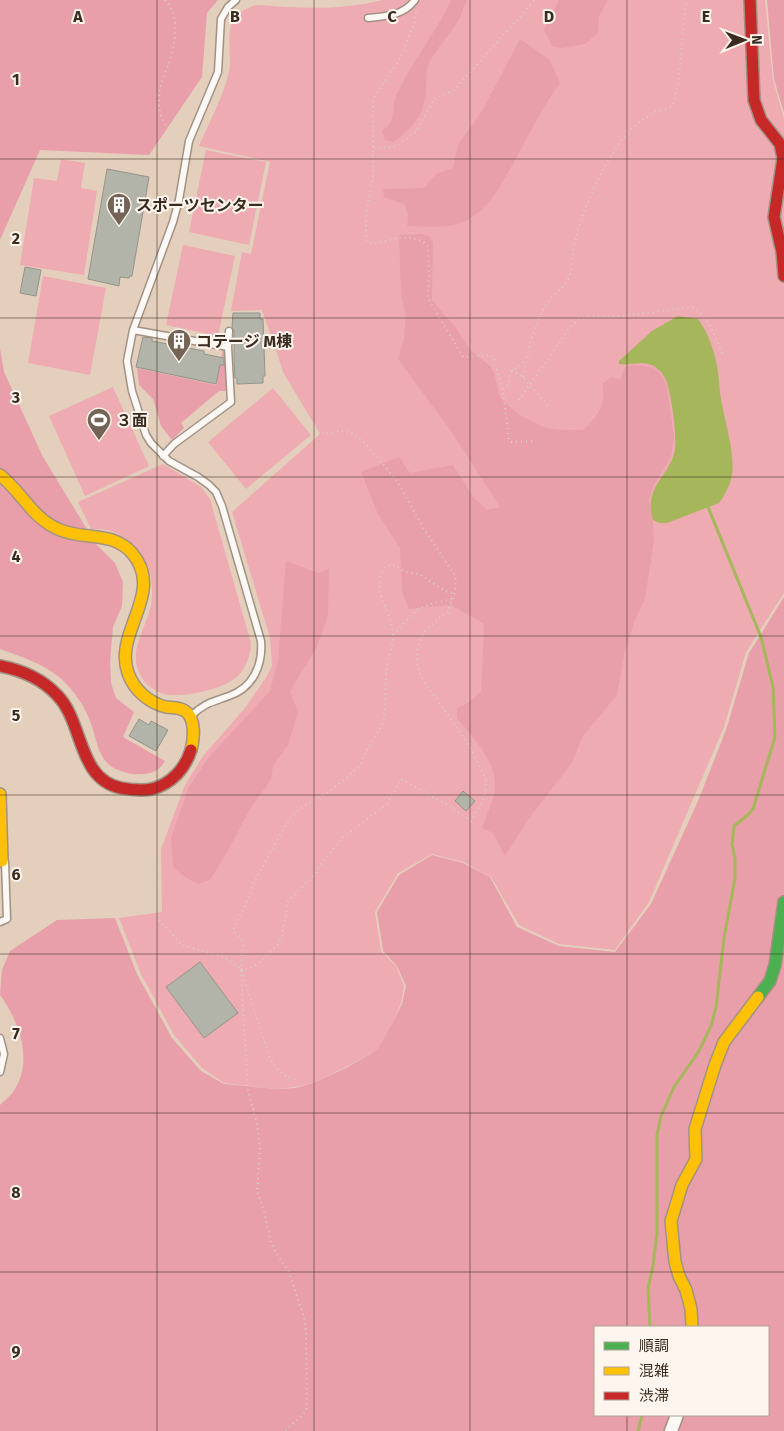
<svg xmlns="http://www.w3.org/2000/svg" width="784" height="1431" font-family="'Fira Sans','Noto Sans JP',sans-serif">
<rect width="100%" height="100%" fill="#e3cfbc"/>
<path fill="#efabb2" d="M382,0H765L773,80L784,119V593L746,652L724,727L649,902L615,950L559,944L519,925L491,877L463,862L432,854L398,873L375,912L381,951L396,966L404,986L401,1003L394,1020L377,1050L346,1067L313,1083L295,1087L275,1089L224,1083L202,1068L174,1035L141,974L119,918L162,912L161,849L185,785L203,756L245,708L267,676L272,666L270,638L232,512L320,434L284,374L262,310L231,311L242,252L251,254L270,162L199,146C208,125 229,85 230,64C230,51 227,30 234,18C239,11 249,7 257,5C299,8 340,11 382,0Z
M206,150L266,162L249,245L189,232Z
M61,159L85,163L81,188L97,191L84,275L20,265L34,178L57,181Z
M183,245L235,256L218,336L166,325Z
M43,276L106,288L90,375L28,363Z
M113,387L149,466L85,496L49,416Z
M273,388L311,435L246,489L208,442Z
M163,464L201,487L210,499L251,643C251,655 245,672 234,679C221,689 192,695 176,695C165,696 153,691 145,682C121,652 151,627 152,596C153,576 148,561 135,547C122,533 109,528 91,529L78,502Z"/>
<path fill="#e99fa9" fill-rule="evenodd" d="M0,0H218L207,13L202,77L149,155L40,150L0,240Z
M451,0H467C464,6 462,12 460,18C451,34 437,47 429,63C425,73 427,79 426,89C425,113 413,129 393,142L385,140L382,131C398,121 390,108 397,94C412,61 436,33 451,0Z
M559,0H608L599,16L598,33L585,44L563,48L553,47L544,30Z
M767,0H784V113L774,79Z
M520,39L549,59L560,83C544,105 532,129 519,153C503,180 492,210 461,223C445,229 424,226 407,226L408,215L404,204L384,197L383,189L424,188L436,174L453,168L458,145L482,111Z
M423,234L430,237L433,243L432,300L456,328L470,350L490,366L494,373L500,398L518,414L545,428L563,430H583C592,421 602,412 603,399C604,394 602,389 603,383L612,377L620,380L626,366L636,365L651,367L657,370L663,377L667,387L674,436L671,457L654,485L649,500L653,520L654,541L645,598L634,623L625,651L617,695L583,736L571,764L530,817L505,856L493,833L482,828C486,815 494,801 495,788C497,762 472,736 457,718V708L468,703L481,692L484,624L451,605L409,609L402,592L400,548L378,514L361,472L399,457L410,473L453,465L474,498L487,510L500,507L451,431L398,359L404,338L406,316L401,295L399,235Z
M0,348L4,372L43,457L96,544L115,563L123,582L122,606L113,627L110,662L111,683L116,698L134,712L123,737L165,761C158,772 152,774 139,774C133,775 127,773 121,771C97,764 98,741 90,721C86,710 78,697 70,688C53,667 25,658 0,649Z
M223,349L226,350L227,391H219L181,423L184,428L172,440L161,426L153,399L139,385L137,368L216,385Z
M286,561L318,573L329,569L328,615L317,647L290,691L298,712L288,745L273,766L271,780L251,807L226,854L210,880L198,884L182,875L173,866L171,838L189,787L209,757L270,691L278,660Z
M784,597V1431H0V1105C5,1100 13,1094 16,1087C33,1058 18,1020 0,995L2,970L10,951L57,920L115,918L137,974L172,1038L201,1071L224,1084L276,1089L295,1088L313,1083L346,1068L377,1050L394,1020L402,1004L406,986L397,966L383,951L377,912L399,875L432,855L463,863L490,877L517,927L559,946L615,952L651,904L698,801L726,730L749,653ZM595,1327H768V1415H595Z"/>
<path fill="#a5b65b" d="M678,316L698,319C707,331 713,347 716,361C719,373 719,387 721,399C725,422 735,453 732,475C730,485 725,495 719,503L667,523H659L653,520C643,485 670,478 675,449C677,435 671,388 664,376C661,371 655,366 649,364C639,361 629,366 619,364V361L652,331Z"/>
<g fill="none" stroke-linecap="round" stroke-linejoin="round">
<path stroke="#a5b65b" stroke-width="3" d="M650,1327L648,1288L653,1266L657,1233V1135L661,1116L674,1087L699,1051L711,1026L716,1007L724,938L735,878V859L732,844L734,826L749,814L753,809L775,737L773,687L761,637L708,507
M638,1431L642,1415"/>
</g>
<path fill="#b2b4aa" stroke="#94958b" d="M107,169L149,177L132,276H130L129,278L120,277L119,286L88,279Z
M25,267L41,270L36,296L20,293Z
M233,313H260V319H263L265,376H263V383L237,384V378H235L234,365V331L232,327Z
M143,337L152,338V341L204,351V354L224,358V365H220L216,384L136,367Z
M139,719L149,725L151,721L168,730L156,751L129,736Z
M463,791L475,801L466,811L455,801Z
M200,962L238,1013L204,1038L166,987Z"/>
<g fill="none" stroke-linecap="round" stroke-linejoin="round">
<defs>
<path id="lane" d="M368,18C386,16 403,16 415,0
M133,330L228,347
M163,456L174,444L231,402L228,347L229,331
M191,716C204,703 213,702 229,696C253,688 263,665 261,641L222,506L216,492L209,485L198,477L169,461L151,443L146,435L132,391L127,361L133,330L173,222L179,200L189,141L218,72L221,19L228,7L236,0
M0,922L7,919L5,862
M0,1038L4,1054L0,1072"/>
<path id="street" d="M671,1431L677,1415"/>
<path id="fast" d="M758,997L770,981L775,965L784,902"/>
<path id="slow" d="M0,475C22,492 31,517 58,529C83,541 112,530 132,553C166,593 113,632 128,673C134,690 149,703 166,707C173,708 179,707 185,711C196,718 194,739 191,750
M0,794L2,861
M692,1327L691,1309L686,1290L679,1276L675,1262L671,1221L682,1185L696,1159L695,1129L715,1065L724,1042L758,997"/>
<path id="jam" d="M750,0L754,100L761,120L780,144L783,158L774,217L782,252L784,276
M0,666C21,670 42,679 57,695C84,722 77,779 121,788C132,790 141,791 152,789C171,784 185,769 191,750"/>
</defs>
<use href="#lane" stroke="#a29284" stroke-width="9"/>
<use href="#street" stroke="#a29284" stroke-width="15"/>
<use href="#fast" stroke="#a29284" stroke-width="14"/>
<use href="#slow" stroke="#a29284" stroke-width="14"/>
<use href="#jam" stroke="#a29284" stroke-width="14"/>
<path stroke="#d5cfca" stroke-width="2" stroke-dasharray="1 4" stroke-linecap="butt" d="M165,0C181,15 175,45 169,63C166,72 161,81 160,89C156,108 162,131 182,138
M416,12L415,21L400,59L373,99V176L366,215V240L374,244C393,240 406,232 425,243L428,247L429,273L428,298L463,357L490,355L494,357L504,398L509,440L511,442L532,441
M374,148L394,147L414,134L419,127L434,99L454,90L535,0
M512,370L523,377L548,406
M523,377C528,353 533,323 548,302C554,293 563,289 568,279C573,267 572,255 575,242C584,207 598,175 618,145C627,131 640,120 655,112C661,109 671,110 674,102C675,98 676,92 677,87C682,58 682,29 686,0
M503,389L508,385L510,373L526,360
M519,400L530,385L570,327L577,321L587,317L623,316L692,307C711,318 714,338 724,356
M393,635C393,610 368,592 385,567L393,565L405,572L419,574L445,591L455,594
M135,856H148L153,861L156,910L158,919L182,945L224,957L241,969L270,1058C276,1068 284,1079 297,1079
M241,969L250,968L258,964L278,944L282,936L288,901L315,874L323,861L342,838L387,804L401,779L451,807L471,821L484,798L486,784L485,777L469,745L423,680L419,671L417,661L418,646L424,632L442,615L448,613C451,599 459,588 454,574L424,529L397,481L366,444L350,432L341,431L325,434L301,411
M286,1431C292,1421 303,1419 307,1407L306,1332L304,1317L288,1270L278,1256L271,1243L264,1211L257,1192L260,1148L257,1124L248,1090L242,991L241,963L243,945L240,937L233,930L249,897L254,882L288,821L302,807L333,789L360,766L365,753L379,731L384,718L386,672L393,639L398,629L418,609L434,603L452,599"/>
<use href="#lane" stroke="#fbf8f5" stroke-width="6"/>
<use href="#street" stroke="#fbf8f5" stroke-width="12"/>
<use href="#fast" stroke="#4caf50" stroke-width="11"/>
<use href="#slow" stroke="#ffc107" stroke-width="11"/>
<use href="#jam" stroke="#c62828" stroke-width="11"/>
</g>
<path fill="none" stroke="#392b1e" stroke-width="1" stroke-opacity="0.55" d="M157,0V1431M314,0V1431M470,0V1431M627,0V1327M0,159H784M0,318H784M0,477H784M0,636H784M0,795H784M0,954H784M0,1113H784M0,1272H784M627,1415V1431"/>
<defs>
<symbol id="building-pin" viewBox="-11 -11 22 30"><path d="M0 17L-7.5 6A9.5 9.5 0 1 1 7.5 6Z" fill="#746455" stroke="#fdf5ee"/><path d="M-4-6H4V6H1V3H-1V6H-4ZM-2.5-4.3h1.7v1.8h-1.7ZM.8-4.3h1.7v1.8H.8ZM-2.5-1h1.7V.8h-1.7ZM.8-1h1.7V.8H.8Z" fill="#fff"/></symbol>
<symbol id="stadium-pin" viewBox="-11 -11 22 30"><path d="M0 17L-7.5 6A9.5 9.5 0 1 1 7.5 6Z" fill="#746455" stroke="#fdf5ee"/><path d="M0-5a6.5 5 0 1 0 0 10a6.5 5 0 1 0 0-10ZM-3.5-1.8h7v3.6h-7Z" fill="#fff"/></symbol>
</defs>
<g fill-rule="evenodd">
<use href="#building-pin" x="105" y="191" width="28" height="38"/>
<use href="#building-pin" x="165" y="327" width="28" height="38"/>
<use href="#stadium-pin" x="85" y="406" width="28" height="38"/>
</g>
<g text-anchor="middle" stroke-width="4" stroke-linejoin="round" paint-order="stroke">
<g font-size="16" font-weight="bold" fill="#392b1e" stroke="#fdf5ee" text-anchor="start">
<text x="136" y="211">スポーツセンター</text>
<text x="196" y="347">コテージ M棟</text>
<text x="116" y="426">３面</text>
</g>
</g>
<g font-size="16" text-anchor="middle" font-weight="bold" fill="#392b1e" stroke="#fdf5ee" stroke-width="4" stroke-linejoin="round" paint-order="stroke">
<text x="78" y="22">A</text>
<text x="235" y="22">B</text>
<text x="392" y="22">C</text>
<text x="549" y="22">D</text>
<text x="706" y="22">E</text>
<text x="16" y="85">1</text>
<text x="16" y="244">2</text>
<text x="16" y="403">3</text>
<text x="16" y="562">4</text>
<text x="16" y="721">5</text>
<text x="16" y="880">6</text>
<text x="16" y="1039">7</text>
<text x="16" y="1198">8</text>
<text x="16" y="1357">9</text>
</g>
<rect x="594" y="1326" width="175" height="90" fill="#fdf5ee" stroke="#afa49b"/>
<rect x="604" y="1342" width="25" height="8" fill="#4caf50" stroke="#afa49b"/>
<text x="639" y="1351" font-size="15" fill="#392b1e">順調</text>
<rect x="604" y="1367" width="25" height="8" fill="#ffc107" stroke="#afa49b"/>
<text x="639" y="1376" font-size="15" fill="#392b1e">混雑</text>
<rect x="604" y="1392" width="25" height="8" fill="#c62828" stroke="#afa49b"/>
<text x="639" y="1401" font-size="15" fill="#392b1e">渋滞</text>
<g transform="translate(744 40) rotate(89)" stroke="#fdf5ee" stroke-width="4" paint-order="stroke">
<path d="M0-4L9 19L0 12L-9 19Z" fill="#392b1e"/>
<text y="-8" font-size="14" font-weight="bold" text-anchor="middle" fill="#392b1e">N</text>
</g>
</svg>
